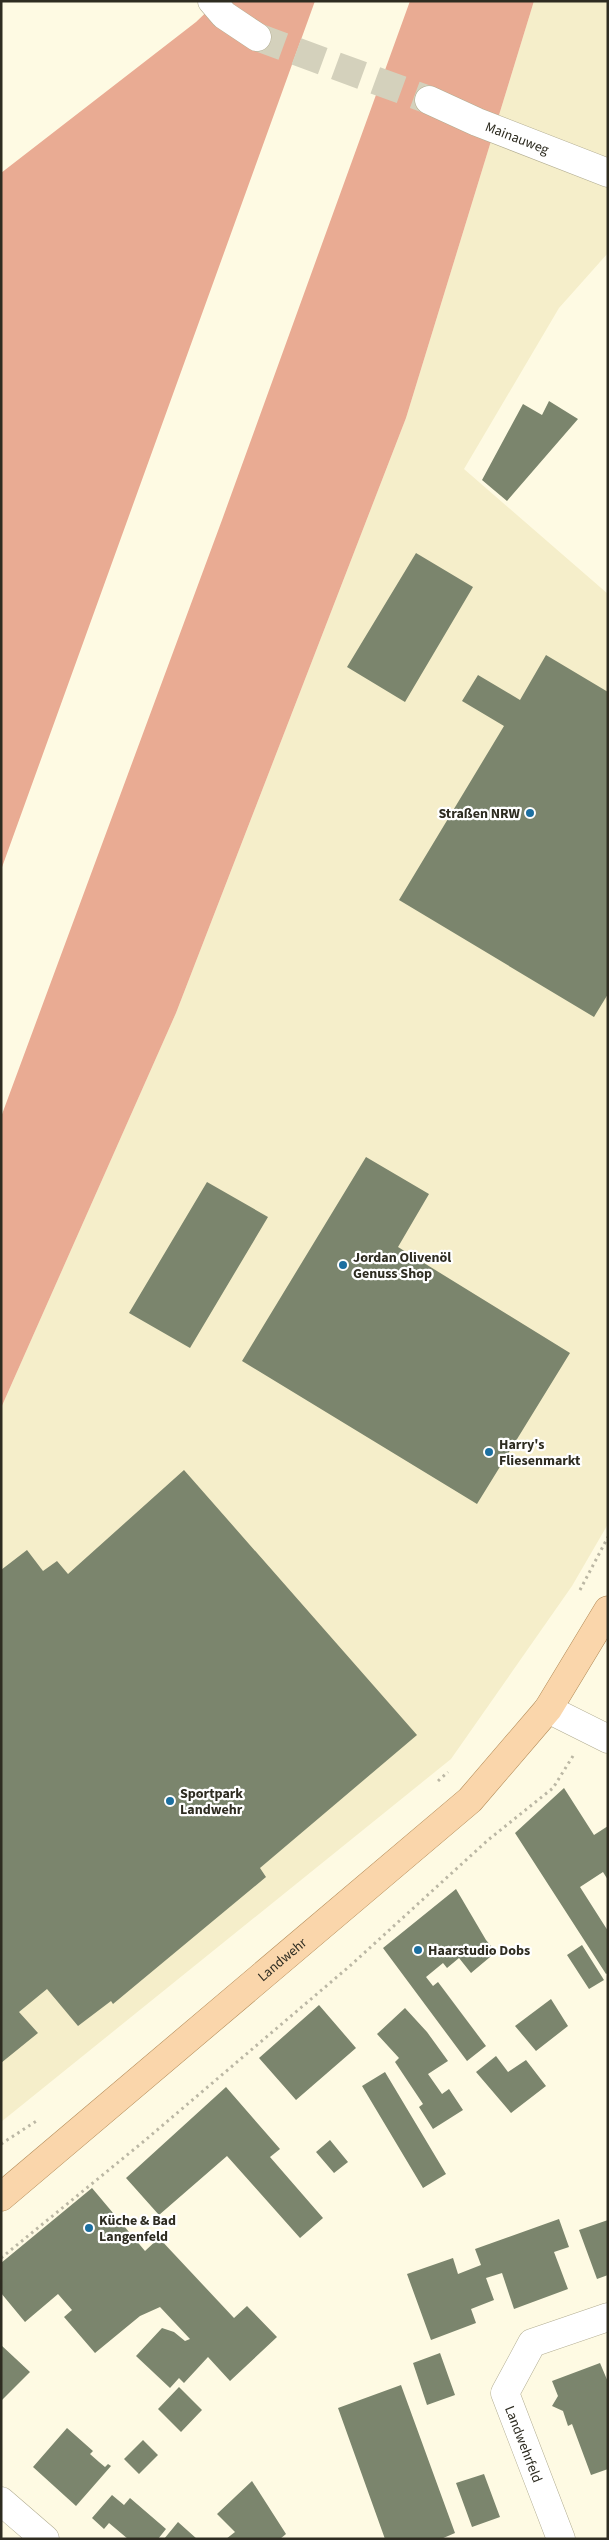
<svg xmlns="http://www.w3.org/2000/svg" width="609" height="2540" font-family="'Source Sans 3',sans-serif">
<rect width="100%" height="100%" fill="#fefae3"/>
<path fill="#f5eeca" d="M534,1H608V253L559,308L464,469L608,594V1524L572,1586L451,1759L1,2122V1408L176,1013L406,418Z"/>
<path fill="#e9ab93" d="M218,1H315L1,870V173L196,22Z
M410,1H534L406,418L176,1013L1,1408V1117L222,520Z"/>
<path fill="#7b856d" d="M549,401L578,419L507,501L482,480L523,404L542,415Z
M416,553L473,587L405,702L347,667Z
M546,655L608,692V994L594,1017L399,900L504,726L462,701L478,675L520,700Z
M366,1157L429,1194L398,1247L570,1353L477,1504L242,1361Z
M207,1182L268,1217L190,1348L129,1313Z
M184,1470L417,1735L260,1868L266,1877L113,2004L111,2001L78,2026L47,1989L19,2012L38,2033L1,2063V1570L27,1550L43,1571L57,1561L68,1574Z
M564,1788L594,1835L608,1826V1880L603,1872L580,1887L608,1931V1973L606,1974L515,1833Z
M456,1889L486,1940L496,1952L471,1973L459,1958L447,1968L443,1963L426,1977L433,1986L438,1982L486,2046L467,2061L383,1948Z
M582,1945L604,1980L589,1989L567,1955Z
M551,1999L568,2026L536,2051L515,2026Z
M319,2005L356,2048L296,2100L259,2058Z
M405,2008L427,2032L448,2061L428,2074L442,2094L449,2089L463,2110L433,2129L419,2107L423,2104L395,2062L399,2058L377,2034Z
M496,2056L508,2072L526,2060L546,2086L511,2113L476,2072Z
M385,2072L446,2174L423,2188L362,2086Z
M226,2087L280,2149L270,2157L323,2218L300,2238L227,2156L159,2215L126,2178Z
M330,2140L348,2162L334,2173L316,2152Z
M92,2188L145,2251L159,2238L234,2318L247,2306L277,2337L230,2381L208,2357L184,2383L179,2378L170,2388L136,2356L162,2328L174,2332L185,2341L190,2339L160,2307L140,2316L95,2353L64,2317L72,2310L58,2294L25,2322L1,2293V2263Z
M559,2219L569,2247L554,2252L568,2289L514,2309L502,2273L486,2278L494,2300L471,2309L476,2323L431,2340L407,2274L453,2258L458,2274L481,2265L475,2249Z
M608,2220V2275L597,2279L579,2230Z
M1,2345L30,2372L1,2401Z
M440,2353L455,2395L427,2405L413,2363Z
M600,2363L608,2382V2469L591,2475L572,2424L568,2426L563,2411L552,2406L558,2396L552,2381Z
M401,2385L455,2533L441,2539H385L338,2408Z
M179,2387L202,2410L181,2432L158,2409Z
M67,2428L93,2451L90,2454L99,2462L105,2467L108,2464L111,2466L76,2506L33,2467Z
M143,2440L158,2455L139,2474L124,2459Z
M484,2474L500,2517L472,2527L456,2483Z
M252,2481L286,2534L280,2539H226L235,2532L217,2514Z
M112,2495L124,2505L130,2498L166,2529L158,2539H128L109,2523L104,2529L92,2518Z
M178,2522L197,2539H164Z"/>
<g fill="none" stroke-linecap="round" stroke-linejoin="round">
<path stroke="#d4d1bc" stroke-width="28" stroke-dasharray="28 14" stroke-linecap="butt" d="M257,37L429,100"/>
<defs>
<g id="street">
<path d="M212,1L224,15L257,37"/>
<path id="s1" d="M429,100L477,122L608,173"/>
<path d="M548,1709L608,1739"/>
<path d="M1,2501L45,2539"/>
<path d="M561,2539L505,2393L532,2343L608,2317"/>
</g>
<g id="primary">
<path id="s2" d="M1,2197L470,1800L548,1709L608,1610"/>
</g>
</defs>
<use href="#street" stroke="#b2ad92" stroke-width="29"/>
<use href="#primary" stroke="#b18956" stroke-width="29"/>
<path stroke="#bbb7a4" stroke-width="3" stroke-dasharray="2.5 4" stroke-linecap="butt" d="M580,1590L608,1537
M438,1781L448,1772
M1,2144L38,2120
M1,2258L143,2142L351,1965L488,1840L553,1788L573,1756"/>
<use href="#street" stroke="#fff" stroke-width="28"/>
<use href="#primary" stroke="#fad6ab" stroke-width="28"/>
</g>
<g fill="#1c6fa0" stroke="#fff" stroke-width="2">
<circle cx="530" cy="813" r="5"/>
<circle cx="343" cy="1265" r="5"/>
<circle cx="489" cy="1452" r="5"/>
<circle cx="170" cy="1801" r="5"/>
<circle cx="418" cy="1950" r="5"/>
<circle cx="89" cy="2228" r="5"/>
</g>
<g text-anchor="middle" stroke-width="4.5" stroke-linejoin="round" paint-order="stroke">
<g font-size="14" fill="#2e2c21" stroke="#fff">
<text dy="5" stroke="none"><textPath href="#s1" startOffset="96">Mainauweg</textPath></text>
<text dy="5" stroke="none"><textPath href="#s2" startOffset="368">Landwehr</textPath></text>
<text transform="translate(524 2444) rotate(69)" y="5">Landwehrfeld</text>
</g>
<g font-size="14" font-weight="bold" fill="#2e2c21" stroke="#fff" text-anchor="start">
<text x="520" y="818" text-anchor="end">Straßen NRW</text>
<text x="353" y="1262">Jordan Olivenöl<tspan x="353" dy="16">Genuss Shop</tspan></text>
<text x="499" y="1449">Harry's<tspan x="499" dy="16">Fliesenmarkt</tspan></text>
<text x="180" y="1798">Sportpark<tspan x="180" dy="16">Landwehr</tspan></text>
<text x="428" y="1955">Haarstudio Dobs</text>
<text x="99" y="2225">Küche &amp; Bad<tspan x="99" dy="16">Langenfeld</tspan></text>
</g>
</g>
<rect width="609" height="2540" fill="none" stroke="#2e2c21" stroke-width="5"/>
</svg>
